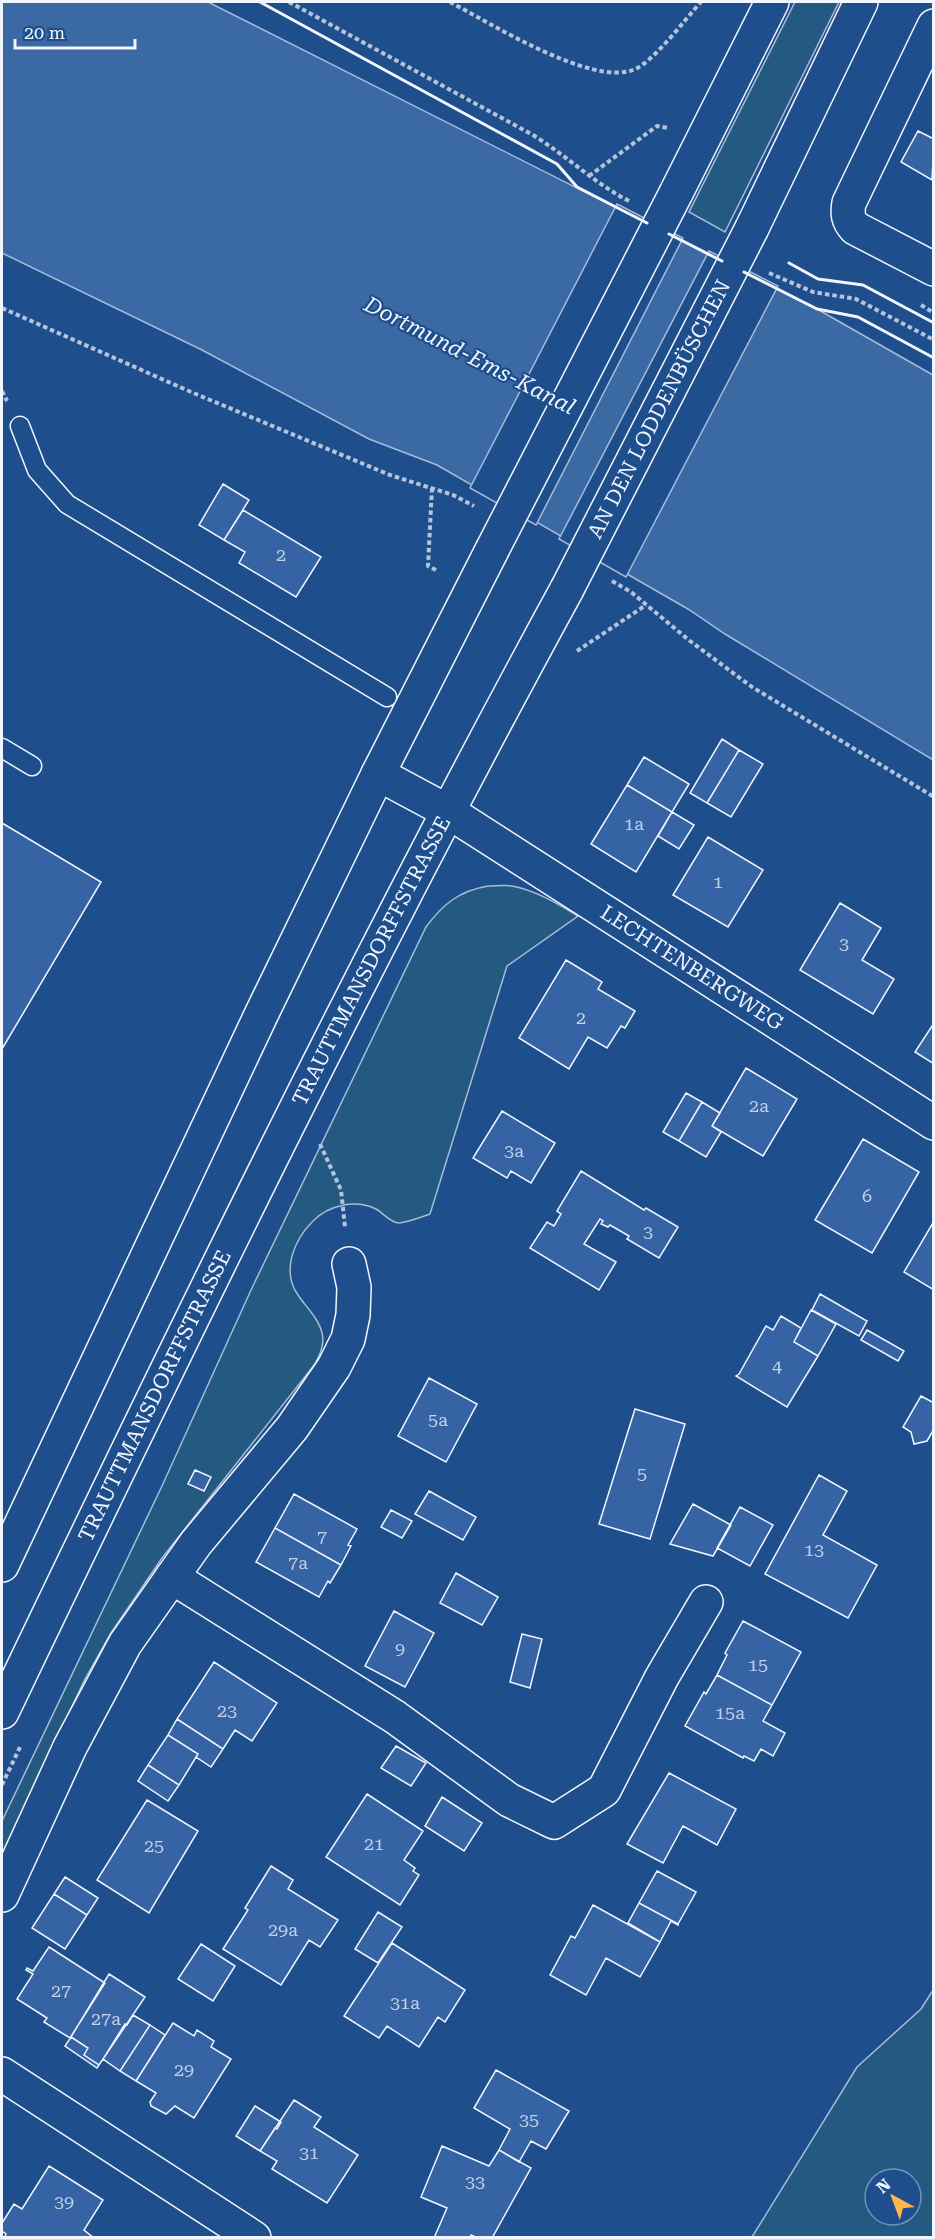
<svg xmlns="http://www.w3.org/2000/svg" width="935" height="2239" font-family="'Roboto Serif',serif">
<rect width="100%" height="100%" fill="#1f4e8c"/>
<path fill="#245a82" stroke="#a8bbd7" stroke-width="1.5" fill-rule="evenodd" d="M795,2H839L725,232L689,212Z
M488,886C496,886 504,885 512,886C535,890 558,904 578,916L507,966L430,1214C421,1217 409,1222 399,1223C391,1223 383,1213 376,1209C355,1199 329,1205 313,1221C294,1240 281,1271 298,1295C306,1307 319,1319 322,1333C325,1344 320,1354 315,1364L162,1558L111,1633L85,1679L2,1854V1821L162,1486L251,1290L426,927C443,904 459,891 488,886Z
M933,1990V2237H752L857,2067L921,2009ZM875,2179H911V2215H875Z"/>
<path fill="#3b69a3" stroke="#a8bbd7" stroke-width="1.5" d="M2,2H208L817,309L933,375V760L725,634L688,609L437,465L369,439L202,350L2,253Z"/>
<path fill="#1f4e8c" stroke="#a8bbd7" stroke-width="1.5" d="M617,204L683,238L536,525L470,488Z
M709,251L778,286L626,577L559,539Z"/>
<path fill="#3563a3" stroke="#f2f6ff" stroke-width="1.5" d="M918,131L934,139L932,180L901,162Z
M223,484L249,500L224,540L199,525Z
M243,510L321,557L296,597L239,563L245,552L224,540Z
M722,739L739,750L707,803L690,793Z
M739,750L763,764L731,817L707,803Z
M644,757L689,784L672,812L627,785Z
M627,785L672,812L636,872L591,844Z
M672,812L694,825L679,849L658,836Z
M2,823L101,882L2,1049Z
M708,837L763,870L728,927L673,895Z
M840,903L881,928L862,960L894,979L873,1014L800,970Z
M566,960L602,982L598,989L635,1011L625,1028L621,1026L607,1048L588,1037L569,1069L519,1038Z
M934,1023V1064L915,1052Z
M746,1068L797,1099L763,1156L712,1126Z
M686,1093L702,1102L679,1141L663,1132Z
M702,1102L720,1113L712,1126L721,1132L706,1157L679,1141Z
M502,1111L555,1143L531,1183L511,1171L507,1178L473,1158Z
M863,1139L919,1172L872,1253L815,1220Z
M581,1171L644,1210L646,1208L678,1227L659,1258L627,1239L629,1236L610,1225L608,1227L601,1224L603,1221L600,1219L584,1244L616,1262L599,1290L530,1248L547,1222L554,1226L561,1214L557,1211Z
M934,1221V1290L904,1272Z
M820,1294L867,1321L859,1336L812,1310Z
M811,1310L836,1324L818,1356L794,1342Z
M781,1316L801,1328L794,1342L818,1356L787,1407L736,1376L739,1374L766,1326L773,1330Z
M867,1330L904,1351L898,1361L861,1340Z
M429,1378L477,1404L446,1462L398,1436Z
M921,1396L934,1403V1429L927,1441L914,1444L911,1432L903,1427Z
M635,1409L685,1424L650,1539L599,1524Z
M195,1470L211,1477L204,1491L188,1484Z
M819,1475L847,1491L823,1535L877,1565L848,1618L765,1574Z
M429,1491L476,1517L463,1540L415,1514Z
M294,1494L357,1529L348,1545L351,1546L341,1565L275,1528Z
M693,1504L731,1525L713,1556L670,1544Z
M740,1507L773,1525L750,1566L717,1548Z
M391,1510L412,1521L402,1538L381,1527Z
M275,1528L341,1565L330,1583L328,1581L319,1597L256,1562Z
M456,1573L498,1597L482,1625L440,1603Z
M394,1611L434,1633L405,1687L365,1666Z
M743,1621L801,1652L772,1705L717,1675L727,1655L725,1653Z
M522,1634L542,1639L530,1688L510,1682Z
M214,1662L277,1703L252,1741L235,1730L223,1749L177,1719Z
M717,1675L772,1705L763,1721L785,1733L773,1756L761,1749L754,1761L744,1756L743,1758L685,1726L704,1692L706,1694Z
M177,1719L223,1749L211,1767L196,1757L198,1754L168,1735Z
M168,1735L198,1754L179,1785L148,1765Z
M396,1746L426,1763L411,1786L381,1768Z
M148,1765L179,1785L168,1801L138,1781Z
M669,1773L736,1809L717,1845L683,1826L663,1863L627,1844Z
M367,1794L423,1831L404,1860L415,1868L413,1871L419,1875L400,1905L326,1857Z
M442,1797L482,1823L464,1851L425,1826Z
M147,1800L198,1831L149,1913L97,1880Z
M271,1866L293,1880L288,1889L338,1920L320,1947L309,1940L281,1985L223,1949L248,1910L245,1908Z
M657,1871L696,1892L678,1924L639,1903Z
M65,1877L98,1898L87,1915L54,1894Z
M54,1894L87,1915L65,1949L32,1928Z
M639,1903L678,1924V1925L671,1921L660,1942L628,1923Z
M593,1905L660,1942L640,1977L606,1958L586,1995L550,1975L571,1936L575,1938Z
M378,1912L402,1927L378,1963L355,1949Z
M392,1943L465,1990L445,2022L438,2017L419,2047L387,2026L379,2038L344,2016Z
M201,1944L235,1966L213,2001L178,1979Z
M49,1947L105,1983L70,2038L44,2022L47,2018L17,1999L33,1974L26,1970L27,1968L33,1971Z
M109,1974L145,1997L99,2065L84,2055L88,2048L71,2037Z
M133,2015L150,2025L120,2071L103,2059L125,2024L127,2025Z
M173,2023L194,2036L197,2030L214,2041L211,2047L231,2059L194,2118L175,2106L166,2114L151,2106L150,2102L156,2093L136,2081Z
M150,2025L165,2035L136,2081L120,2071Z
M71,2037L88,2048L84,2055L99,2065L97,2068L65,2046Z
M496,2070L569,2111L546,2149L531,2141L519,2162L499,2150L510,2129L474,2108Z
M294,2100L321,2117L314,2127L358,2155L327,2203L272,2169L277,2161L260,2151Z
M255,2106L281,2122L277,2129L275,2128L260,2151L236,2136Z
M442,2146L489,2166L499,2150L531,2168L492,2238H478L471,2235L470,2238H434L447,2208L421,2197Z
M49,2166L103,2200L84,2230L94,2238H4L6,2234L2,2231V2223L14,2204L22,2209Z"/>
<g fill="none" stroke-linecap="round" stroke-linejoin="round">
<defs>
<path id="lane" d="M20,426L37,470L67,504L387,697
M2,748L32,766"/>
<g id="street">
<path d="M934,26L849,203C847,214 848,220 855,228L934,269"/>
<path id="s1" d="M378,774L449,812L934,1123"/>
<path d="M172,1577L395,1717L509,1800L554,1822L604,1790L662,1677L706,1602"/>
<path d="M2,1895L70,1747L125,1644L196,1543L292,1428L334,1367L348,1339L353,1315L354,1287L349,1264"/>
<path d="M2,2074L254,2238"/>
</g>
<g id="secondary">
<path d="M676,193L772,2"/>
<path d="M752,228L861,2"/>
<path d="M2,1565L261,1015L378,774L492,550"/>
<path id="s2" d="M2,1712C183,1334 366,957 567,589"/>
</g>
</defs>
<use href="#lane" stroke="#f2f6ff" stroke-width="21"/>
<use href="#street" stroke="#f2f6ff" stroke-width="36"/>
<use href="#secondary" stroke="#f2f6ff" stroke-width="36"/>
<path stroke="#b3c4dc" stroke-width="4" stroke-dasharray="4.5 3" stroke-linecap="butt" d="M289,2L533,135C567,156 594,183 629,201
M450,2C490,23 590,86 633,70C653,63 685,19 701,2
M589,176L657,126L668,128
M769,273L813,292L856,299L934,340
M921,305L934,313
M2,308L191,392L390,475L453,495L474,506
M2,391L7,401
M432,488L428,566L438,571
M612,581L631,592L690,641L752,687L934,797
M577,651L646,605
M320,1144L341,1190L345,1227
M2,1785L21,1745"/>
<use href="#lane" stroke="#1f4e8c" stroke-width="18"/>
<use href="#street" stroke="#1f4e8c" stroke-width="33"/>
<use href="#secondary" stroke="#1f4e8c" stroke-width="33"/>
<defs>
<g id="secondary-bridge">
<path d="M492,550L676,193"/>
<path id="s3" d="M567,589L752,228"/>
</g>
</defs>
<use href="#secondary-bridge" stroke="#f2f6ff" stroke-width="36" stroke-linecap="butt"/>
<use href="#secondary-bridge" stroke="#1f4e8c" stroke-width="33"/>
<path stroke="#f2f6ff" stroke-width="1.5" stroke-dasharray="8 3" stroke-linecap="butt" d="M260,2L557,164L577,187L647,223
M669,234L722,261
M744,272L817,309L858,317L934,358"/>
<path stroke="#f2f6ff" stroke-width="3" d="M260,2L557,164L577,187L647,223
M669,234L722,261
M789,263L818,279L863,285L934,323
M744,272L817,309L858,317L934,358"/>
</g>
<g text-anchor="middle" stroke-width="4.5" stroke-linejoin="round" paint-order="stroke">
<g font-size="18" fill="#c3d1e8">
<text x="281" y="561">2</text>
<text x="634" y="830">1a</text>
<text x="718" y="888">1</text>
<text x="844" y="950">3</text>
<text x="581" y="1024">2</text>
<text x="759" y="1112">2a</text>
<text x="514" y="1157">3a</text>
<text x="867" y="1202">6</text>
<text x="648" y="1238">3</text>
<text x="777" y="1372">4</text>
<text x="438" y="1426">5a</text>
<text x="642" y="1480">5</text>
<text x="322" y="1543">7</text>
<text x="814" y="1556">13</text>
<text x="298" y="1569">7a</text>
<text x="400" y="1655">9</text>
<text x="758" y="1671">15</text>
<text x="227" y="1717">23</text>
<text x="730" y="1719">15a</text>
<text x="374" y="1850">21</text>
<text x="154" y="1852">25</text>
<text x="283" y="1936">29a</text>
<text x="61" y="1997">27</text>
<text x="405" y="2009">31a</text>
<text x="106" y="2025">27a</text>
<text x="184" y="2076">29</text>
<text x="529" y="2126">35</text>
<text x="309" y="2159">31</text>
<text x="475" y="2188">33</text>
<text x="64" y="2208">39</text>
</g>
<g font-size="21" fill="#f2f6ff" stroke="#1f4e8c">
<text dy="7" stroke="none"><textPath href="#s3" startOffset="202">AN DEN LODDENBÜSCHEN</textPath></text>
<text dy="7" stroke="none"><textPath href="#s2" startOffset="837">TRAUTTMANSDORFFSTRASSE</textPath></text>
<text dy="7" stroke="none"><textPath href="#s1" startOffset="369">LECHTENBERGWEG</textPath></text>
<text dy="7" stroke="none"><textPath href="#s2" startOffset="351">TRAUTTMANSDORFFSTRASSE</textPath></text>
</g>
<g font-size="22" font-style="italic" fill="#f2f6ff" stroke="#1f4e8c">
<text transform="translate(470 355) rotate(27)" y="8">Dortmund-Ems-Kanal</text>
</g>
</g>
<rect width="935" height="2239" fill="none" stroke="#f2f6ff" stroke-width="6"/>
<g transform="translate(893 2197) rotate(319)"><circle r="28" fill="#1f4e8c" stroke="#7391ba" stroke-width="1.5"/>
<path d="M0-4.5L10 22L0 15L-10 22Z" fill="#ffb74d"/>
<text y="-9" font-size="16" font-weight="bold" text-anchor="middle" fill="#f2f6ff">N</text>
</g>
<path d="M15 39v9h120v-9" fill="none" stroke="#f2f6ff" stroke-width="3"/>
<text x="24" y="39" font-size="18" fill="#f2f6ff" stroke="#1f4e8c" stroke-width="4.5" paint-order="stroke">20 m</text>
</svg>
